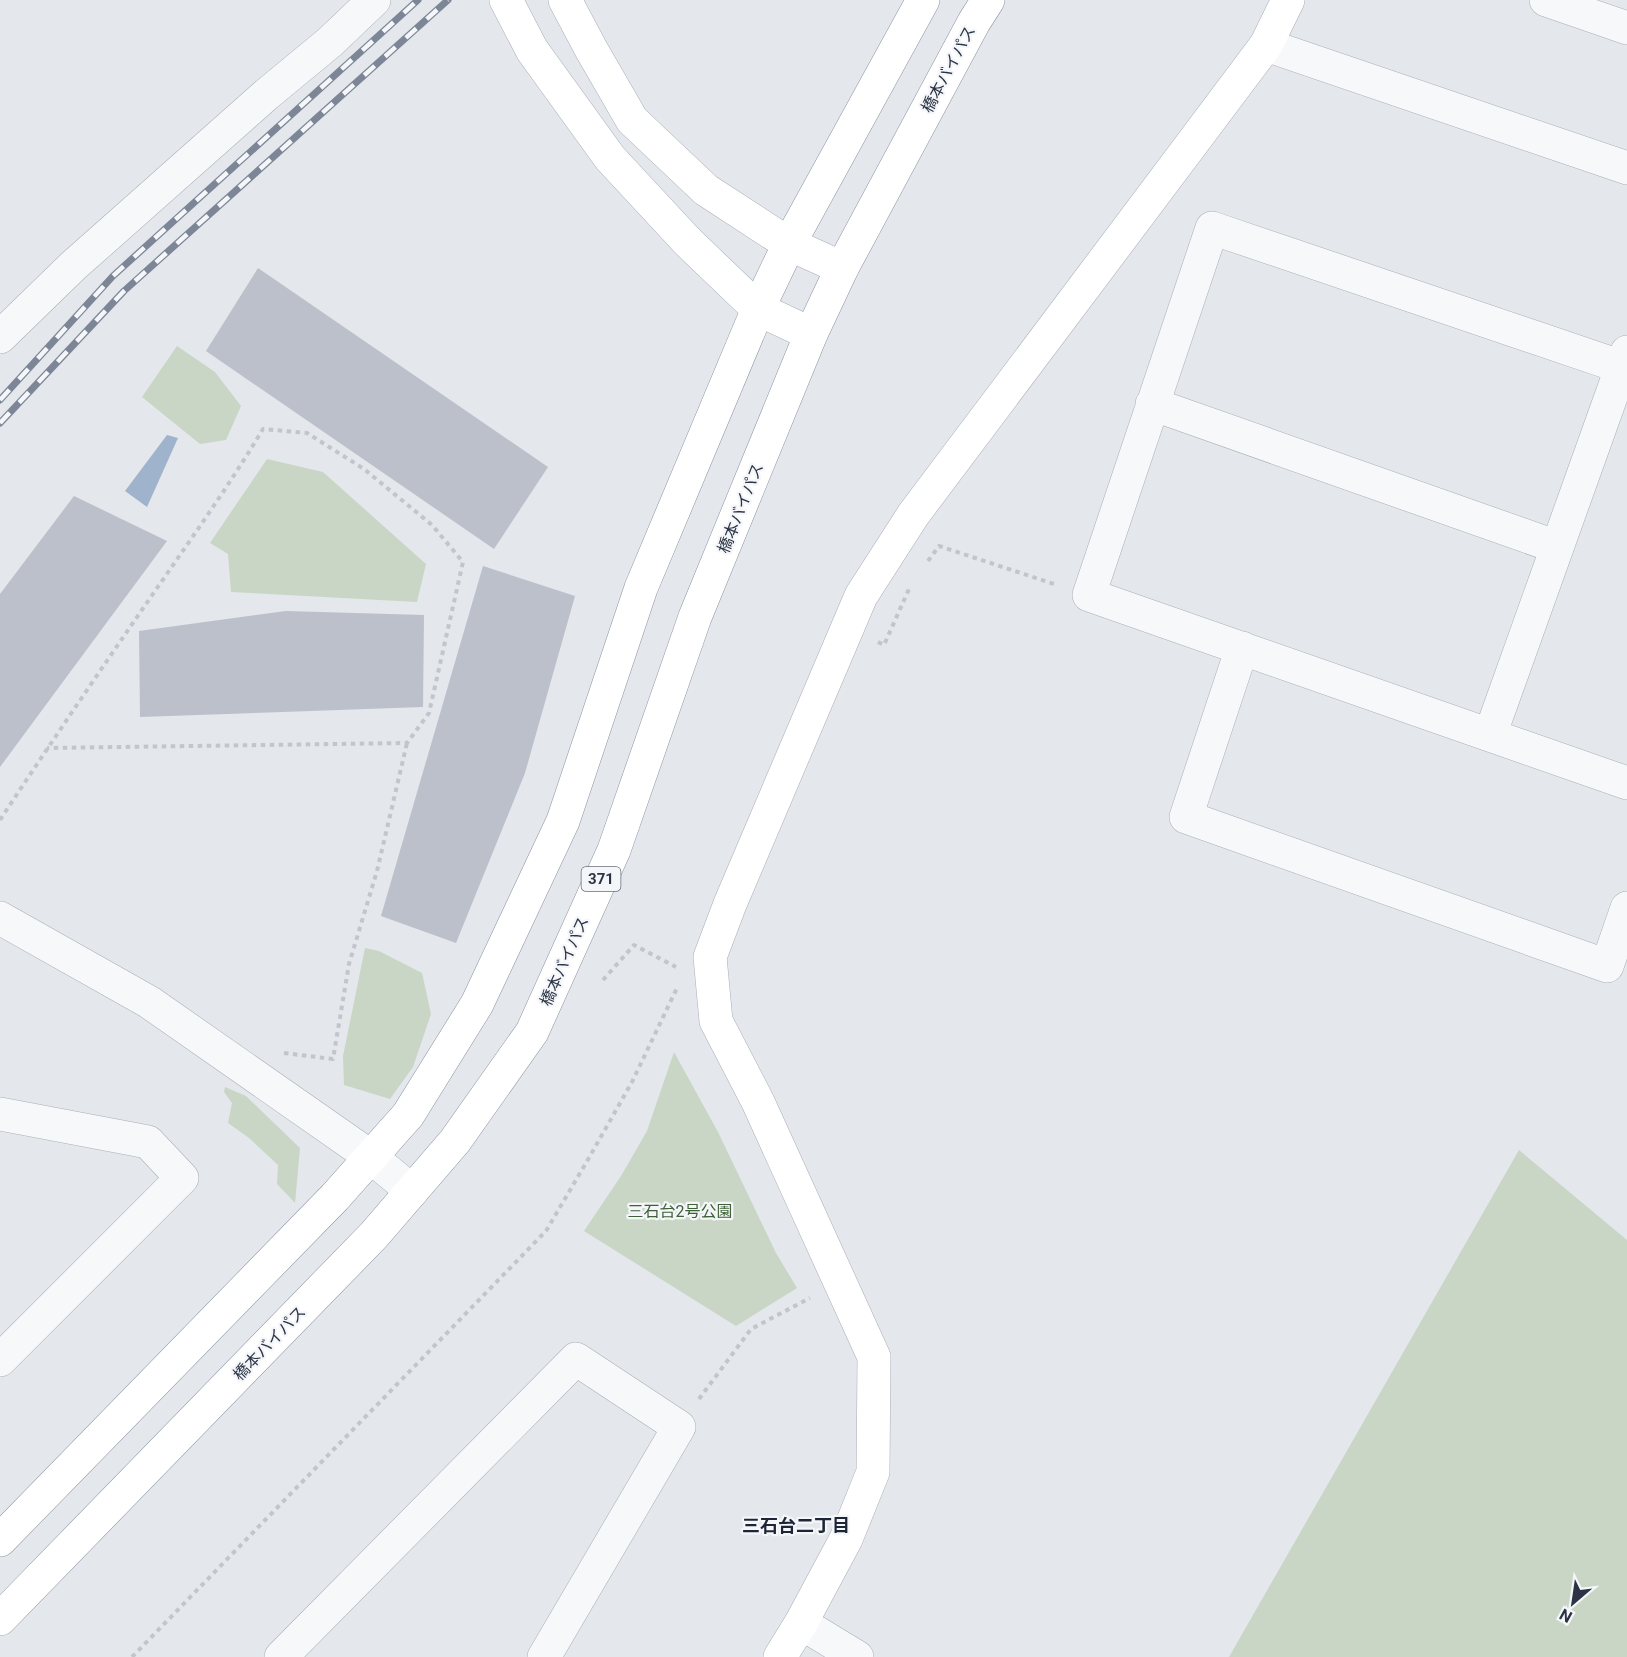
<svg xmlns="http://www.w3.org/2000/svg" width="1627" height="1657" font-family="Roboto,'Noto Sans JP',sans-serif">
<rect width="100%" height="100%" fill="#e4e7ec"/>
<path fill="#c9d6c5" d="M177,346L215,372L241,406L226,440L200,444L142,397Z
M267,459L323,472L426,564L417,602L231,592L228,554L210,543Z
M365,948L379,951L422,973L431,1014L413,1067L390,1099L344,1085L343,1056Z
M674,1052L718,1132L776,1253L797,1288L736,1326L584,1231L621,1176L647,1131Z
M225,1087L246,1096L300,1148L295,1203L277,1184L278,1165L249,1138L228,1123L232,1103L224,1092Z
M1519,1150L1627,1240V1657H1229Z"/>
<path fill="#9fb4cc" d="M167,435L178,438L147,507L125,491Z"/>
<path fill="#bbc0ca" d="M258,268L548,467L494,549L206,351Z
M74,496L167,541L0,767V594Z
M483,566L575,596L525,773L456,943L381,916Z
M286,611L424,615L423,707L140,717L139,631Z"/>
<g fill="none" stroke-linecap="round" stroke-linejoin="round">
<defs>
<path id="street" d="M1546,0L1627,28
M1266,45L1627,168
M0,337L73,266L267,94L330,42L374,0
M1622,367L1212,228L1089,595L1627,783
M1152,404L1557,547
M1242,648L1186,817L1607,966L1627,908
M1490,735L1627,352
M0,918L149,1002L371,1157L412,1191
M0,1114L148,1142L182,1178L0,1360
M801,1623L857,1657
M281,1657L576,1359L679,1427L544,1657"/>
<path id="secondary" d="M506,0L532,50L610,158L688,242L758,309L811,334
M565,0L591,49L632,120L706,190L789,244L842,268
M780,1657L801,1623L846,1539L873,1472L874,1357L758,1102L716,1021L710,957L730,904L861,596L913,515L1266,45L1288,0"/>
<path id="highway" d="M0,1540L335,1197L408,1115L477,1004L563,821L641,588L758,309L789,244L923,0
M0,1619L374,1235L455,1141L532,1032L614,850L695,617L811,334L842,268L974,22L988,0"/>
</defs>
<use href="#street" stroke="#a9aeb7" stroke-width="34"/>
<use href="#secondary" stroke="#a9aeb7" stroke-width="34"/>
<use href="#highway" stroke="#8b94a3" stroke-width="34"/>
<path stroke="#c2c5cb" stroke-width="4" stroke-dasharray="4.5 4.5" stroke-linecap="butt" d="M928,561L939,546L1057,585
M878,642L884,645L909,589
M0,820C48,747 97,675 146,604C186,546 227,489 263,429L307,433L364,469L432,525L463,562L429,713L407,743L47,748
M603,980L634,945L676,967
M284,1053L333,1059L349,964L377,871L407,743
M699,1399L751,1329L810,1298
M132,1657L546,1231L586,1163L632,1082L677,988"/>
<use href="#street" stroke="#f7f8fa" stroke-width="33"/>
<use href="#secondary" stroke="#fff" stroke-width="33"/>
<use href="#highway" stroke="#fff" stroke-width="33"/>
<defs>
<path id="rail" d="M0,400L113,276L418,0
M0,423L124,291L448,0"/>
</defs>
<use href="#rail" stroke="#7d8696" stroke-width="7"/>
<use href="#rail" stroke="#f4f6f9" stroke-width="4.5" stroke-dasharray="14" stroke-linecap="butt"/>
</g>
<g text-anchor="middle" stroke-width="4.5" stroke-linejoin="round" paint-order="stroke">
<rect fill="#f4f6f9" stroke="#676e7b" stroke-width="1.5" x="581.5" y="867" width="39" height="24" rx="4.5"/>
<g font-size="15" font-weight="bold" fill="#2b3445">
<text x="601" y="884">371</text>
</g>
<g font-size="16" fill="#2b3445" stroke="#f4f6f9">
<text transform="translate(948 69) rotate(-62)" y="6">橋本バイパス</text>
<text transform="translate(740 508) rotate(-68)" y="6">橋本バイパス</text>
<text transform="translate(564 961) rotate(-66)" y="6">橋本バイパス</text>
<text transform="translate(269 1343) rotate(-46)" y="6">橋本バイパス</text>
</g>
<g font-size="16" fill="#3f6138" stroke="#f4f6f9">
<text x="680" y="1217">三石台2号公園</text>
</g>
<g font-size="18" font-weight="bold" fill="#1d2536" stroke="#f4f6f9">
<text x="796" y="1532">三石台二丁目</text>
</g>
</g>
<g transform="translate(1573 1603) rotate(209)" stroke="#f4f6f9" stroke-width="4.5" paint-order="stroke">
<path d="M0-4.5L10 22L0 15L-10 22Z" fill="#2b3445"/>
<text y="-9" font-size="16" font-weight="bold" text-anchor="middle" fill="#2b3445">N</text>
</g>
</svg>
